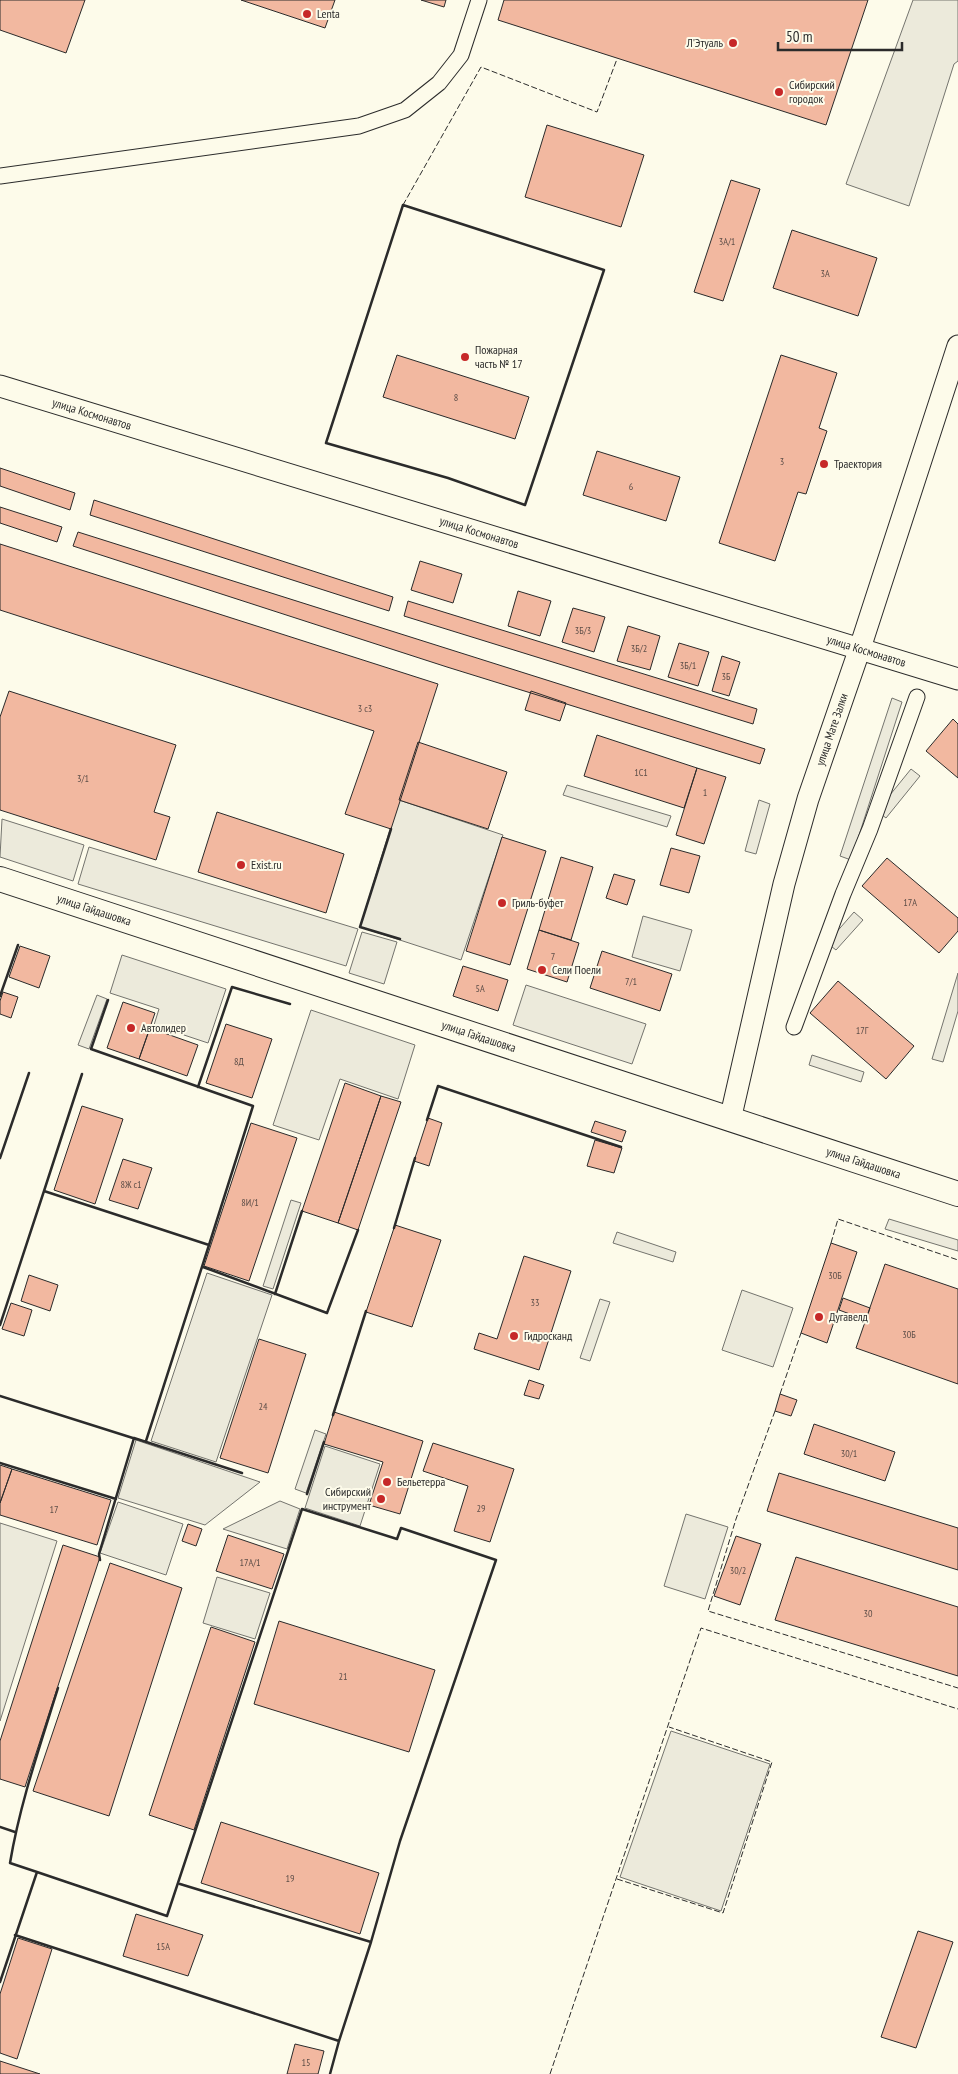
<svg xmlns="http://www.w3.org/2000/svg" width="958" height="2074" font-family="'PT Sans Narrow',sans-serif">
<rect width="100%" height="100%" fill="#fdfbea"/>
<path fill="#eceadb" stroke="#74746e" d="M913,0H958V61L954,64L909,206L846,184Z
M892,698L902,702L851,860L840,856Z
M911,769L920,776L886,818L877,811Z
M567,785L671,816L667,827L563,795Z
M399,800L503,835L461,960L360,927Z
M759,800L770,804L756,854L745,851Z
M2,819L84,845L73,881L0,857Z
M89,847L358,929L346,966L78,884Z
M854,912L863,920L836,950L827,943Z
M643,916L692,930L680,971L632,957Z
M362,932L397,942L384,984L349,973Z
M122,955L226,989L208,1043L154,1025L159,1009L110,993Z
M958,973V1011L943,1062L932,1059Z
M526,985L646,1024L632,1064L513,1025Z
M97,995L107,999L89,1049L78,1045Z
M311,1010L415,1045L398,1099L340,1079L319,1140L273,1125Z
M812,1055L864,1072L861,1082L809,1065Z
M291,1200L301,1203L273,1289L263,1286Z
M889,1219L958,1240V1251L885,1229Z
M617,1232L676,1252L673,1262L613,1243Z
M207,1273L272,1295L216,1462L151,1441Z
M742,1290L793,1308L773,1367L722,1350Z
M600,1299L610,1302L590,1361L580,1358Z
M315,1430L326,1434L306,1493L295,1489Z
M136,1440L260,1482L205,1525L118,1498Z
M325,1446L380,1464L360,1526L305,1508Z
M280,1501L300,1509L287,1549L223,1529Z
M118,1502L183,1524L166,1575L100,1553Z
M686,1514L728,1527L705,1599L664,1586Z
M0,1523L57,1541L0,1721Z
M217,1577L270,1593L255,1639L203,1623Z
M671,1731L770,1764L721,1911L620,1877Z"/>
<path fill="#f2b8a0" stroke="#2b2b2b" d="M0,0H85L66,53L0,30Z
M241,0H335L325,28Z
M421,0H446L444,7Z
M504,0H868L826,125L498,20Z
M547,125L644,155L621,227L525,197Z
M731,180L760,189L723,301L694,292Z
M792,230L877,258L858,316L773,288Z
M397,355L529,397L515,439L383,397Z
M781,355L837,373L819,428L827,431L806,494L798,492L775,561L719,543Z
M597,451L680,477L666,521L583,495Z
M0,468L75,493L70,510L0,486Z
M94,500L393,597L389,611L90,515Z
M0,507L62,527L57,542L0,523Z
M78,532L765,749L760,764L447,667L73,546Z
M0,544L438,684L391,829L345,814L374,731L0,610Z
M420,561L462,574L453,603L411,590Z
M518,591L551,601L540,636L508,626Z
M408,601L757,709L753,724L404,616Z
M573,608L605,617L594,652L562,642Z
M628,626L660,636L650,670L617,661Z
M679,643L709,652L698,686L668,677Z
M722,656L740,662L729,696L712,691Z
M9,691L176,745L154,812L170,817L156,860L0,810V717Z
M531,691L566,703L560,721L525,710Z
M953,719L958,724V778L926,751Z
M597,735L697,768L684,808L584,776Z
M418,742L507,772L488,829L399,800Z
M697,768L726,777L704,844L676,835Z
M217,812L344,854L326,913L198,872Z
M502,837L546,851L510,965L466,951Z
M671,848L700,856L689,893L660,885Z
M561,857L593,867L571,940L539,930Z
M887,858L958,918V931L939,953L862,886Z
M614,874L635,880L627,905L606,898Z
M539,930L579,943L567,982L527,969Z
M20,946L50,956L39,988L9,977Z
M602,951L672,974L660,1011L590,988Z
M463,966L508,980L498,1011L453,996Z
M838,981L914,1046L886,1079L810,1013Z
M3,992L18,997L11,1018L0,1014V1001Z
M123,1002L155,1013L139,1059L107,1048Z
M226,1024L272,1039L252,1098L206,1083Z
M150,1028L198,1045L187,1076L139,1059Z
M345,1083L381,1096L338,1223L302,1211Z
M381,1096L401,1102L358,1230L338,1223Z
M82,1106L123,1119L95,1204L54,1190Z
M428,1118L442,1123L429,1166L414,1161Z
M595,1121L626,1131L622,1142L591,1132Z
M251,1123L297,1138L249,1281L204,1266Z
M595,1140L622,1148L614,1173L587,1166Z
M123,1159L152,1168L138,1209L109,1200Z
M395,1225L441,1240L412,1327L366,1312Z
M831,1243L857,1252L827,1343L801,1333Z
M524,1256L571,1271L539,1370L474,1349L479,1333L497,1339Z
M885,1264L958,1289V1384L856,1348Z
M29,1275L58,1285L50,1311L21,1301Z
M843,1298L870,1308L866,1320L839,1310Z
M11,1303L32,1310L24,1336L2,1329Z
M259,1339L306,1354L268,1473L220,1458Z
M529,1380L544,1385L539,1399L524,1395Z
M780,1394L797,1400L791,1416L775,1411Z
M334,1412L423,1441L400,1514L369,1505L383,1462L324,1444Z
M814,1424L895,1452L885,1481L804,1454Z
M433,1443L514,1469L490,1542L454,1531L468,1486L423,1471Z
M0,1465L12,1469L0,1503Z
M12,1469L111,1500L97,1545L0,1515V1503Z
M779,1473L958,1528V1570L767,1511Z
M188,1524L202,1529L196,1546L182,1541Z
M228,1535L284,1554L272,1589L216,1571Z
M736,1536L761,1544L740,1605L714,1596Z
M63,1545L100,1557L25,1787L0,1779V1741Z
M796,1557L958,1607V1676L775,1620Z
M110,1563L182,1588L109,1816L33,1791Z
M279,1621L435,1670L409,1752L254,1704Z
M211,1627L255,1642L194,1830L149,1815Z
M221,1822L379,1873L360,1934L201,1883Z
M136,1914L203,1935L188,1976L123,1956Z
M918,1931L953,1942L916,2048L881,2037Z
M18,1938L52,1949L17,2059L0,2053V1994Z
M295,2044L324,2051L318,2074H287Z
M0,2061L40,2074H0Z"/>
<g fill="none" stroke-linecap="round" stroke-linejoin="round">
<defs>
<path id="street" d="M0,176L359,126L405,110L439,83L461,55L479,0
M794,1027L843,894L870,829L917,697"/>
<g id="secondary">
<path id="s1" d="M0,386L958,679"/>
<path id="s2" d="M730,1120L784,884L808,799L860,648L958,346"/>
</g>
<g id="primary">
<path id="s3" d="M0,879L958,1194"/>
</g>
</defs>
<use href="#street" stroke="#2b2b2b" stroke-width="17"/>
<use href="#secondary" stroke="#2b2b2b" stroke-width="23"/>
<use href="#primary" stroke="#2b2b2b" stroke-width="26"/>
<use href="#street" stroke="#fdfbea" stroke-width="15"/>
<use href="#secondary" stroke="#fdfbea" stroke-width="21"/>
<use href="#primary" stroke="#fdfbea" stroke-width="24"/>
<path stroke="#2b2b2b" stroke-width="1" stroke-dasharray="6 2.5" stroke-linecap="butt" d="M403,205L481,67L597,112L617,59
M831,1243L838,1219L958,1260
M780,1394L801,1333
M775,1411L736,1519L708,1611L958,1688
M617,1879L723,1913L772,1762L669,1727
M550,2074L701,1628L958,1709"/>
<path stroke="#2b2b2b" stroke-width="2.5" d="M403,205L604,270L525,505L448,478L326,443Z
M391,829L360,927L400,939
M0,996L18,945
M82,1074L44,1191L209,1245L253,1106L91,1049L108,1000
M198,1087L232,987L290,1004
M427,1120L438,1086L621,1147
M0,1158L29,1073
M394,1228L415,1158
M203,1267L327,1313L358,1230
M275,1294L302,1211
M0,1325L44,1191
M0,1396L136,1439
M333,1415L366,1311
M146,1441L209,1245
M0,1463L116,1499
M307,1494L324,1442
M100,1560L99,1554L134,1438L242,1473
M0,1827L15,1832
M37,1872L167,1916L302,1509L397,1539L401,1528L496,1560L400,1841L371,1942L180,1884
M15,1935L339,2041L330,2074
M0,1982L37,1872L10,1863C20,1803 40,1746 58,1688
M339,2041L371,1942"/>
</g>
<g fill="#c62828" stroke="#fdfbea" stroke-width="2">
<circle cx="307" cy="14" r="5"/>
<circle cx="733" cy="43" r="5"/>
<circle cx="779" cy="92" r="5"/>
<circle cx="465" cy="357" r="5"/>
<circle cx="824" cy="464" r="5"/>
<circle cx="241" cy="865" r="5"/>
<circle cx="502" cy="903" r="5"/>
<circle cx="542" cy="970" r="5"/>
<circle cx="131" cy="1028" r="5"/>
<circle cx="819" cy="1317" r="5"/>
<circle cx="514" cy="1336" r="5"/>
<circle cx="387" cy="1482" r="5"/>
<circle cx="381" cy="1499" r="5"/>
</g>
<g text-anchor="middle" stroke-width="4" stroke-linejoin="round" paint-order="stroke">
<g font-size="10" fill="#5d4e48">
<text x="727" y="245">3А/1</text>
<text x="825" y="277">3А</text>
<text x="456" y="401">8</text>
<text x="782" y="465">3</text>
<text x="631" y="490">6</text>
<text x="583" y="634">3Б/3</text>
<text x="639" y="652">3Б/2</text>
<text x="688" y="669">3Б/1</text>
<text x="726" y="680">3Б</text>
<text x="365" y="712">3 с3</text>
<text x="641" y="776">1С1</text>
<text x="83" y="782">3/1</text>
<text x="705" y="796">1</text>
<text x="910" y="906">17А</text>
<text x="553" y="960">7</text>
<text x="631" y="985">7/1</text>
<text x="480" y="992">5А</text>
<text x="862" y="1034">17Г</text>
<text x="239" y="1065">8Д</text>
<text x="131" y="1188">8Ж с1</text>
<text x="250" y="1206">8И/1</text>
<text x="835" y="1279">30Б</text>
<text x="535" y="1306">33</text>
<text x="909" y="1338">30Б</text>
<text x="263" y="1410">24</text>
<text x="849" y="1457">30/1</text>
<text x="481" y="1512">29</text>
<text x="54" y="1513">17</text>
<text x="250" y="1566">17А/1</text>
<text x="738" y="1574">30/2</text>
<text x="868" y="1617">30</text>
<text x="343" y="1680">21</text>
<text x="290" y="1882">19</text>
<text x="163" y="1950">15А</text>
<text x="306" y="2066">15</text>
</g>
<g font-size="12" fill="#2b2b2b" stroke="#fdfbea" text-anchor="start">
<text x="317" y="18">Lenta</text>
<text x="723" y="47" text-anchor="end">Л'Этуаль</text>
<text x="789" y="89">Сибирский<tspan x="789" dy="14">городок</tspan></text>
<text x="475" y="354">Пожарная<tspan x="475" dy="14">часть № 17</tspan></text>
<text x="834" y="468">Траектория</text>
<text x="251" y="869">Exist.ru</text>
<text x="512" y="907">Гриль-буфет</text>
<text x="552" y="974">Сели Поели</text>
<text x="141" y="1032">Автолидер</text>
<text x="829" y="1321">Дугавелд</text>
<text x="524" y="1340">Гидросканд</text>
<text x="397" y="1486">Бельетерра</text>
<text x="371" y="1496" text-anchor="end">Сибирский<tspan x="371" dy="14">инструмент</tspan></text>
</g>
<g font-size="12" fill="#2b2b2b" stroke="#fdfbea">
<text dy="4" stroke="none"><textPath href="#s1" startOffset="96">улица Космонавтов</textPath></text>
<text dy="4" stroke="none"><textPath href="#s1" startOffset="501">улица Космонавтов</textPath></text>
<text dy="4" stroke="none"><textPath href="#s1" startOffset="906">улица Космонавтов</textPath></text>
<text dy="4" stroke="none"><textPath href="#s2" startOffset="404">улица Мате Залки</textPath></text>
<text dy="4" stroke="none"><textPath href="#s3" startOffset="99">улица Гайдашовка</textPath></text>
<text dy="4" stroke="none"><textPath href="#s3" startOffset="504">улица Гайдашовка</textPath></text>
<text dy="4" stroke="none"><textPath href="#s3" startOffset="909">улица Гайдашовка</textPath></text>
</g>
</g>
<path d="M778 42v8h124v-8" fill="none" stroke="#2b2b2b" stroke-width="2.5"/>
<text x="786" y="42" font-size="15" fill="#2b2b2b" stroke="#fdfbea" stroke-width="4" paint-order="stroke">50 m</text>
</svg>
